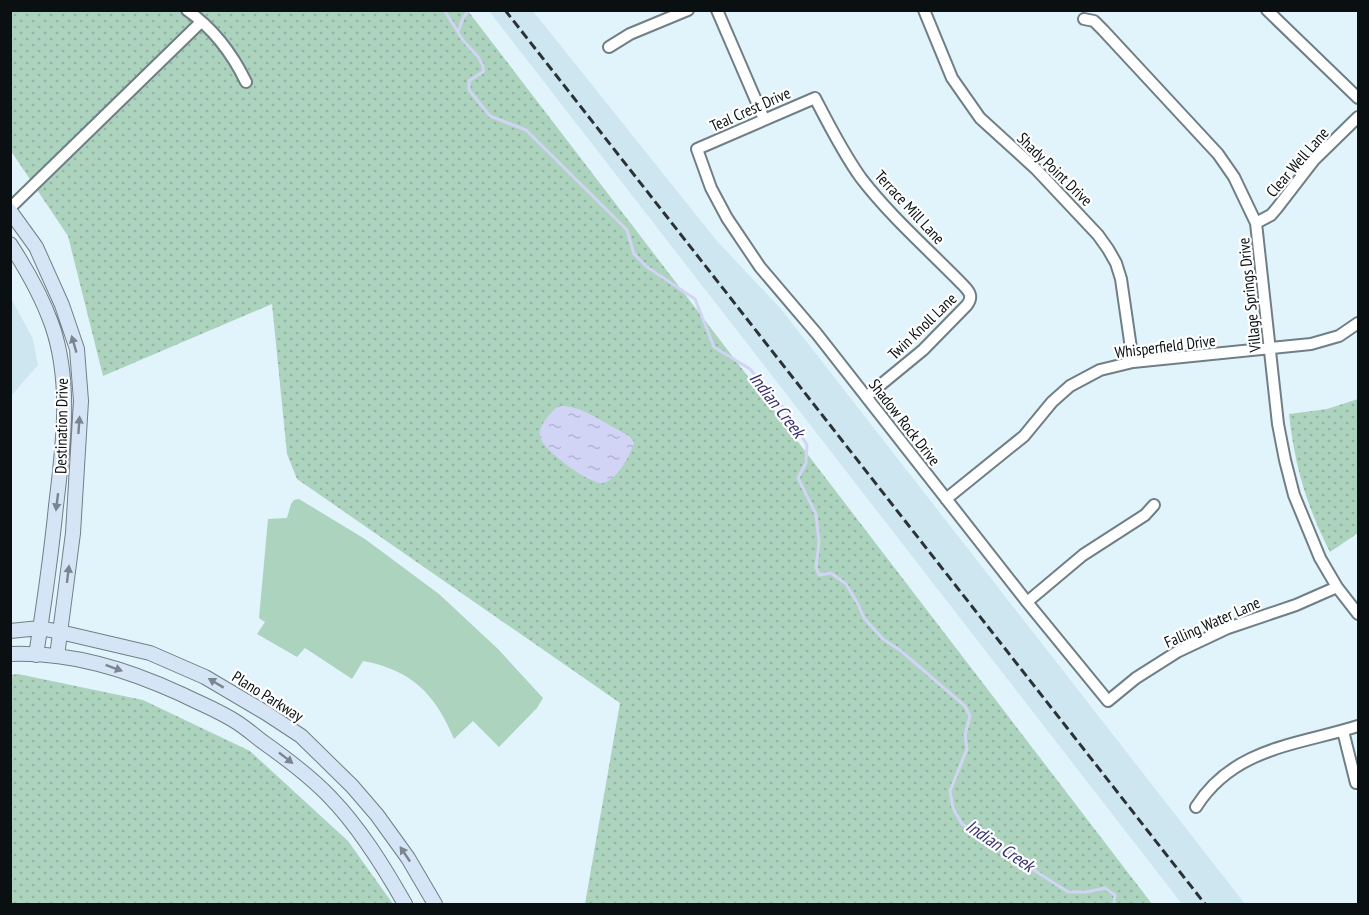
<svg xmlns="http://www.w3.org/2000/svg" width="1369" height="915" font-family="'PT Sans Narrow',sans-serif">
<defs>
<pattern id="grass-dots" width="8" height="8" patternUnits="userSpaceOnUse" patternTransform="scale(1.5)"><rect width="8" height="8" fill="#acd3be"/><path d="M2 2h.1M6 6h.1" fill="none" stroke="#93b4a2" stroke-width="1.8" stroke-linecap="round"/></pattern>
<pattern id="water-ripples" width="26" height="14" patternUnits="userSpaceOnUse" patternTransform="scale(1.5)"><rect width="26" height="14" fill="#d2d4f6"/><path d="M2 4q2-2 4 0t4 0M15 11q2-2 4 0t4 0" fill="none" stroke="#b3b5d2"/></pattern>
</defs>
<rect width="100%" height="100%" fill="#e2f4fb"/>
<path fill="#cde6f0" d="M489,11H533L717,241L781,309L1245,904H1182Z
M10,296L33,339L38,365L11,396Z"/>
<path fill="url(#grass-dots)" d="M10,11H468L1152,904H585L620,703L297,479L287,454L272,304L103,376L68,236L11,151Z
M1358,399V533L1330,552C1307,508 1294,463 1289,414L1327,409Z
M18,674L143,700L250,751L348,841L393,904H11L10,675Z"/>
<path fill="#acd3be" d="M299,499L365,539L439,594L498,649L543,698L537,708L499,747L473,721L454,739C435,694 412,670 363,661L352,679L305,648L297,657L257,634L265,622L259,618L268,519L287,518L291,504L294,500Z"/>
<path fill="url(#water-ripples)" d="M558,406C580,404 609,426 629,436L634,442C632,454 614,484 601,483C588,483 543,450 540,437C538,425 550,414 558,406Z"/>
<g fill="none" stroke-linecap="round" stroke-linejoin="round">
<path stroke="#d2d4f6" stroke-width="3" d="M444,10L458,32
M469,10L463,18L458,32C465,48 482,54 484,71L469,81V90L490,116L526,130L627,230L634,254L647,267L695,299L714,347L750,369L787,412L807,445L806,463L798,478L816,514L819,542L816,567L819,575L831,573L846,584L858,604L864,618L883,639L901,651L965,706L970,716L965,735L967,749L950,791L953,808L962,824L1068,892H1087L1105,888L1115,895L1114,904"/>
<defs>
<path id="street" d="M187,10C214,29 232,53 246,82
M717,10L764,119
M924,10L952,78L980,118L1036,169L1098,235L1108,249L1116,263L1121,279L1133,362
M1267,10L1358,98
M1084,19L1094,21L1103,30L1218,154L1234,177L1256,223L1278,424L1285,460L1294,495L1320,558L1337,587L1358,614
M609,47L630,34L688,10
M10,208L201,22
M1256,223L1271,215L1277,208L1314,160L1358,117
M867,396L923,350L967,305C973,297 970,292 963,285C929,250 891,217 861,178C843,153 829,125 815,98L697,149L711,188L727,218L760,267L817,334L1027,602L1108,701L1136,678L1177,652L1228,628L1296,605L1337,587
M946,499L1024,436L1052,402L1070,386L1100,370L1133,362L1311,344L1339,336L1358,323
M1027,602L1083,555L1145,515L1154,505
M1343,731L1356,783
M1196,807C1234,747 1298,745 1358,726"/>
<path id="secondary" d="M10,211L36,247L62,305L77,349L81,401L73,533L57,656
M10,244C27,270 42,297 52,325C72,383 63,447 56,506C51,556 44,605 36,655
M10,631L40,628L60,632L150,653L205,677L266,713L301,736L352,786L377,815L408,858L435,904
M10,654C72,652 126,669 181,694C201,704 220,711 238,723C247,729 255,736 263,742C287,759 310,776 330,797C360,828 384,867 405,904"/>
</defs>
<use href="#street" stroke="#6f7f85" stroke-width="14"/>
<use href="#secondary" stroke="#6f7f85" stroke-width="16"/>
<use href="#street" stroke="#fff" stroke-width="10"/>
<use href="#secondary" stroke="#d6e5f6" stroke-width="14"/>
<path stroke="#2b3235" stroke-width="3" stroke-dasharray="9 4.5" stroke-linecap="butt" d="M505,10L1205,904"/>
</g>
<defs><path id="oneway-solid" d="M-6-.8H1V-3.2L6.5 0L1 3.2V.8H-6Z" transform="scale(1.5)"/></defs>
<g fill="#7a858f">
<use href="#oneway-solid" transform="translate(74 344) rotate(-106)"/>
<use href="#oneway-solid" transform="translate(79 425) rotate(-86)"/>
<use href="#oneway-solid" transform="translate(57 502) rotate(97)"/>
<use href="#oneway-solid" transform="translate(68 574) rotate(-83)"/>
<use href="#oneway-solid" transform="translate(114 668) rotate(20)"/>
<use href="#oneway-solid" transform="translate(216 683) rotate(-149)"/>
<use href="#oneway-solid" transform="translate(286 758) rotate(38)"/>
<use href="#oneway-solid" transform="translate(405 854) rotate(-124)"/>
</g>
<g text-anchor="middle" stroke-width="4.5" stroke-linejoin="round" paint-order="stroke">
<g font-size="16" fill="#0a1012" stroke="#fff">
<text transform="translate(750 109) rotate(-24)" y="6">Teal Crest Drive</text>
<text transform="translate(1297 162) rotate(-49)" y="6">Clear Well Lane</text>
<text transform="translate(1055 169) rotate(44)" y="6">Shady Point Drive</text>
<text transform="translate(910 207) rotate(47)" y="6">Terrace Mill Lane</text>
<text transform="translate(1249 295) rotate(-96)" y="6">Village Springs Drive</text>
<text transform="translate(922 326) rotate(-44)" y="6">Twin Knoll Lane</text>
<text transform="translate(1165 346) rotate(-7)" y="6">Whisperfield Drive</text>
<text transform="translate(905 422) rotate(52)" y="6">Shadow Rock Drive</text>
<text transform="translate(61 426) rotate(-89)" y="6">Destination Drive</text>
<text transform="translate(1212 622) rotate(-24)" y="6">Falling Water Lane</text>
<text transform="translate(268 696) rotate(32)" y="6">Plano Parkway</text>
</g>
<g font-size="18" font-style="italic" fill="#383373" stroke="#fff">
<text transform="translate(777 405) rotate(52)" y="6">Indian Creek</text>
<text transform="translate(1000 846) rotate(34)" y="6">Indian Creek</text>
</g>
</g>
<rect width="1369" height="915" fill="none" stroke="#0a1012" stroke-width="24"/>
</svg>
